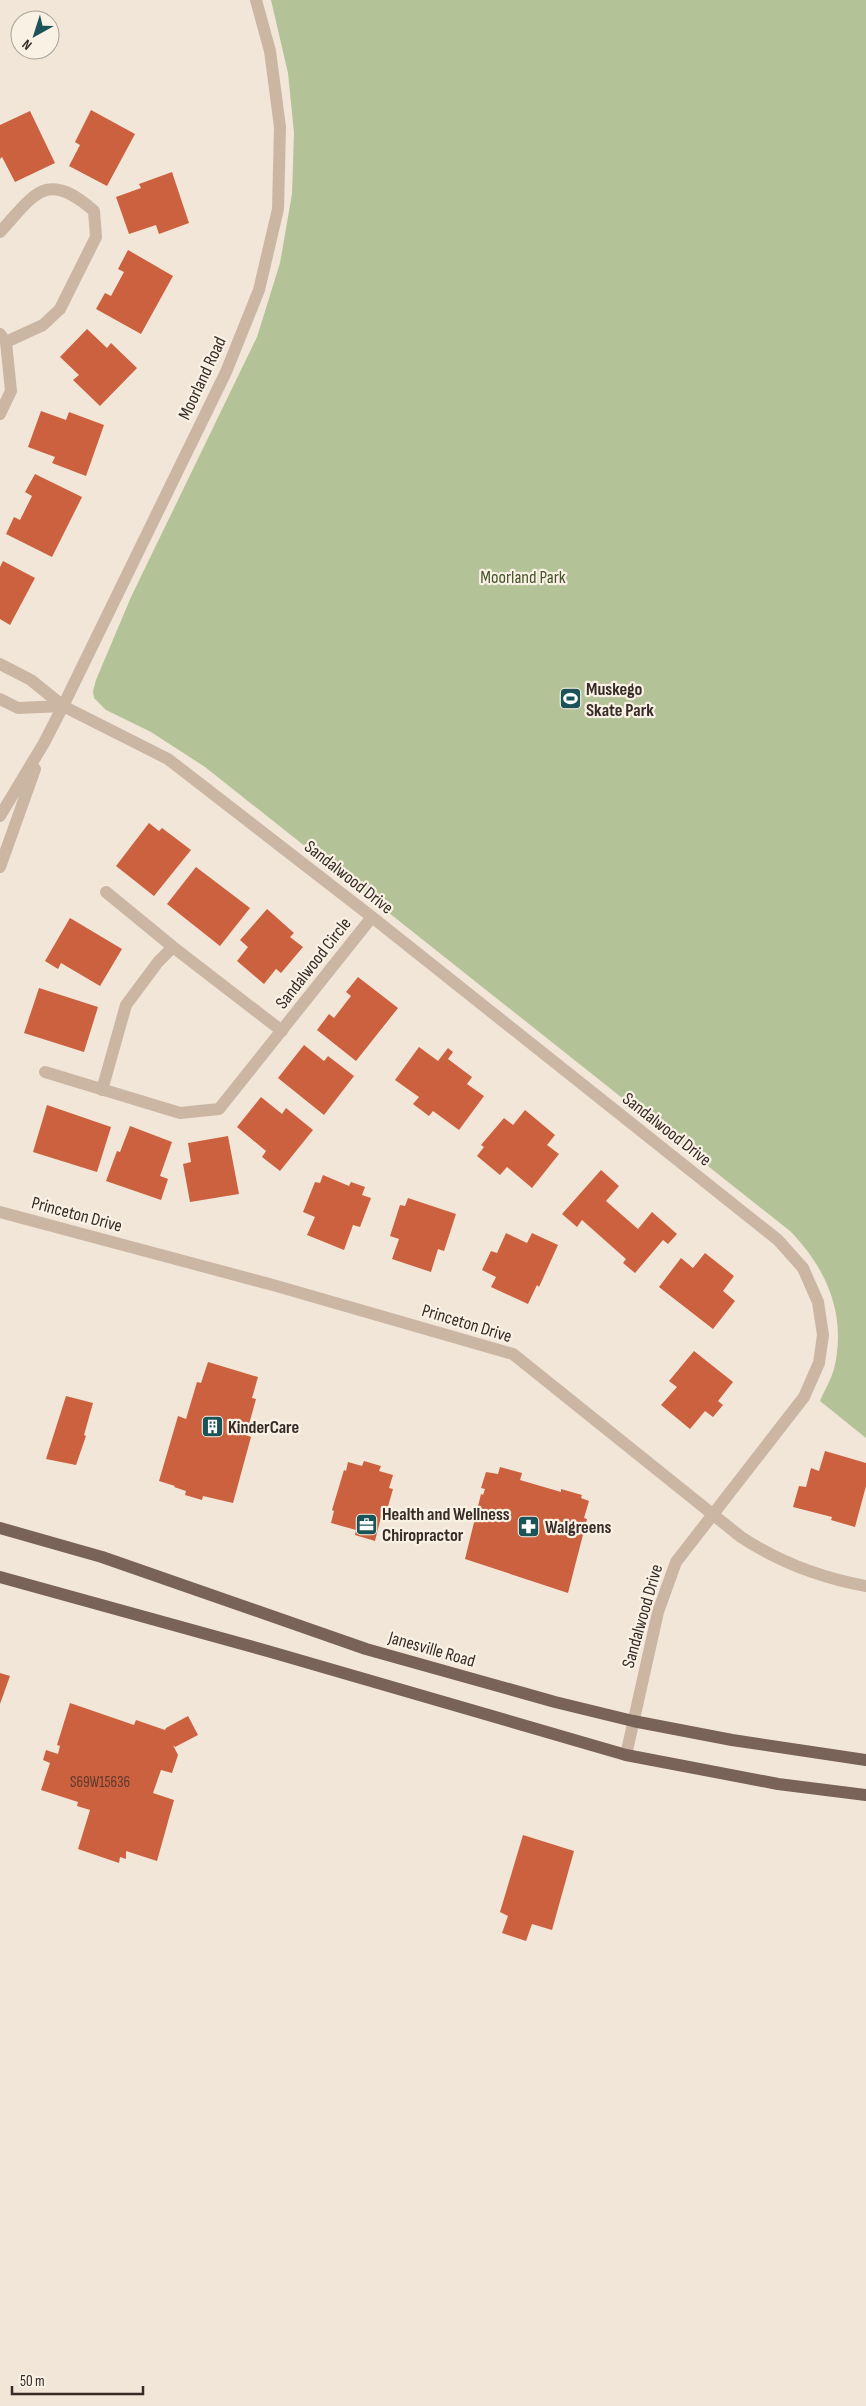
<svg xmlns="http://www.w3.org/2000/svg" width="866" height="2406" font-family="'Sofia Sans Condensed',sans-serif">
<rect width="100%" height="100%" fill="#f2e6d9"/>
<path fill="#b4c298" d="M271,0H866V1438L820,1401C824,1391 831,1380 834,1369C847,1315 827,1269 790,1231L205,767L151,732L106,710L94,698L93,691L96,680L131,597L257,337L280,263L292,194L294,133L288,73Z"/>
<path fill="#cb613e" d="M91,110L135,134L107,186L69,166L80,145L75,142Z
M30,111L55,163L15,182L2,157L0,159V125Z
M172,172L189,223L159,234L156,225L129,234L116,197L141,188L139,184Z
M128,250L173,276L141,334L96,309L105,293L111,296L124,272L118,269Z
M87,329L107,348L111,343L137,368L100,406L73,380L79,375L60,357Z
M41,411L66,420L69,412L104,425L86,476L52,463L55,457L28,447Z
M35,474L82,497L52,557L6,534L14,517L20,520L32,496L25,492Z
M3,561L35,578L10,625L0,619V567Z
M149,823L159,831L162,828L191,850L154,896L116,866Z
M196,867L250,908L220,946L167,904Z
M267,909L294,933L290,937L303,947L281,973L276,969L264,984L237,961L248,947L240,940Z
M70,918L122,949L100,986L61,963L58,969L45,961Z
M358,977L398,1008L356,1061L317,1030L329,1014L334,1018L351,996L346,992Z
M39,988L98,1007L84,1052L24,1033Z
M304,1045L324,1061L328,1056L354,1076L324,1115L278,1078Z
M419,1047L438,1061L448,1048L453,1052L448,1059L472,1077L467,1084L484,1096L459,1130L433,1111L429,1116L413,1104L419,1097L395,1080Z
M261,1097L282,1114L286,1108L313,1130L280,1171L262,1157L266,1151L237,1127Z
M47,1105L111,1127L97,1172L33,1152Z
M525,1110L555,1135L547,1145L559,1154L532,1188L507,1167L500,1175L477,1156L484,1147L481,1145L504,1118L513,1125Z
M130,1126L172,1142L160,1176L168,1179L161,1200L106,1181L117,1151L120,1152Z
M228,1136L239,1194L190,1202L183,1164L191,1162L188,1143Z
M601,1170L619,1186L606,1201L638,1229L652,1212L677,1234L668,1244L663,1240L635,1273L623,1263L626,1259L582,1220L577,1227L562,1214Z
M323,1175L349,1186L351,1182L365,1187L362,1195L371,1198L360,1227L353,1225L344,1250L307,1235L315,1217L303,1212L315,1182L320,1183Z
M408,1198L456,1214L444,1251L438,1249L431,1272L392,1259L399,1239L390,1236L400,1205L405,1206Z
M506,1233L527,1243L532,1233L558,1245L539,1287L537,1285L528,1304L491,1287L496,1277L482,1270L491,1251L497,1253Z
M705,1253L734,1276L723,1291L735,1301L713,1329L659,1287L681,1258L693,1268Z
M694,1351L733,1382L718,1401L723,1405L713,1417L705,1411L690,1429L661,1405L677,1387L669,1381Z
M208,1362L258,1377L252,1398L256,1399L246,1435L251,1437L233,1503L203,1496L202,1500L185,1495L186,1491L174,1487L175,1486L159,1481L178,1416L186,1419L197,1382L201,1383Z
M66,1396L93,1403L84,1435L86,1436L76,1465L46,1459Z
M825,1451L866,1463V1486L855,1527L831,1520L832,1517L793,1507L799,1486L806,1487L811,1468L819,1471Z
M364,1461L381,1466L379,1471L393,1475L389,1488L393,1489L387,1510L383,1509L375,1541L355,1535L356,1530L331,1523L334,1511L332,1510L344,1470L346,1471L348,1462L362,1466Z
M500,1467L522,1473L520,1480L561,1492V1489L582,1495L581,1498L589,1501L584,1518L587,1519L568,1593L465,1559L481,1494L483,1495L485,1489L481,1488L486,1472L498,1474Z
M0,1673L10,1676L0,1704Z
M70,1703L134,1725L136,1720L165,1730L166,1728L188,1716L198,1735L175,1747L173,1745L178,1755L172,1773L161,1770L153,1793L174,1800L157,1861L126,1851V1859L120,1857L119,1863L78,1849L90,1810L77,1806L78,1802L41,1790L50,1763L43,1760L46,1750L58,1754L60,1746L57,1745Z
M523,1835L574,1851L552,1930L532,1924L526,1941L502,1933L508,1916L500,1912Z"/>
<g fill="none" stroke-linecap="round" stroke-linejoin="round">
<path stroke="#cbb6a4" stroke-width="12" d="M0,232C35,194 46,169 94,211L96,237L60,309L43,325L6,342
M0,334L6,342L11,391L0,414
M0,664L31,680L63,706L168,759L372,917L778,1240L803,1268L818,1302L823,1335L819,1363L804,1397L676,1562L658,1612L626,1755
M0,699L18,708L63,706
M0,816L44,743L63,706L226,372L259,290L278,209L280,127L270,51L256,0
M0,867L35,769
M173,947L282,1031
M45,1072L180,1113L219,1109L372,917
M102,1090L126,1005L158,962L173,947L106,892
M0,1212L273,1285L513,1354L741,1537C779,1562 821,1578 866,1586"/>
<path stroke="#796257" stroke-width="12" d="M0,1528L102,1557L366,1649L555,1702L633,1721L732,1740L866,1760
M0,1577L271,1652L626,1755L778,1784L866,1795"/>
</g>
<defs>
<symbol id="stadium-square" viewBox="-11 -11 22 22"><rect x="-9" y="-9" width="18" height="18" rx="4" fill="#1a5459" stroke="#faf1e5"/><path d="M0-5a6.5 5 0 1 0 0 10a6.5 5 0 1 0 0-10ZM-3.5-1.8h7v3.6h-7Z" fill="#fff"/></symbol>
<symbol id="building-square" viewBox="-11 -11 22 22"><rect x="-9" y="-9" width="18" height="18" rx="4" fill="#1a5459" stroke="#faf1e5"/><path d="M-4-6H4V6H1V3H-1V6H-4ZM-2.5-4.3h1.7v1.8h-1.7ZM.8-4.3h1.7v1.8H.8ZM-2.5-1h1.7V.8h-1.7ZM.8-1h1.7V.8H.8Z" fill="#fff"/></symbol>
<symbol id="office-square" viewBox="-11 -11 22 22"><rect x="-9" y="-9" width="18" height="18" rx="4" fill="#1a5459" stroke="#faf1e5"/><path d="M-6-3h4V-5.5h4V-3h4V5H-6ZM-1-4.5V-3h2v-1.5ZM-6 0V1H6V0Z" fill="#fff"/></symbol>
<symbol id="pharmacy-square" viewBox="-11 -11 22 22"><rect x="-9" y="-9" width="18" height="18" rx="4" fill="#1a5459" stroke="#faf1e5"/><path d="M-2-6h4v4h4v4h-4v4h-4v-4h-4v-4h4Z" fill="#fff"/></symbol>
</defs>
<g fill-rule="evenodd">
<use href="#stadium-square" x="558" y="686" width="25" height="25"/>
<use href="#building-square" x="200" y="1414" width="25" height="25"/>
<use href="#office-square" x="354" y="1512" width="25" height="25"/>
<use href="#pharmacy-square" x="516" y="1514" width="25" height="25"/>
</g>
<g text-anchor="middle" stroke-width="4.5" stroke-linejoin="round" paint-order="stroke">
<g font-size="15" fill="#5b382c">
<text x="100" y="1787">S69W15636</text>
</g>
<g font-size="18" fill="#362b26" stroke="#faf1e5">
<text transform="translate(202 378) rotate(-65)" y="6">Moorland Road</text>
<text transform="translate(349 877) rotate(38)" y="6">Sandalwood Drive</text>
<text transform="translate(313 963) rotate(-52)" y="6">Sandalwood Circle</text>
<text transform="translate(667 1129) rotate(38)" y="6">Sandalwood Drive</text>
<text transform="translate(77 1214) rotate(15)" y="6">Princeton Drive</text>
<text transform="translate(467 1323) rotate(17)" y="6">Princeton Drive</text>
<text transform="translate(642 1616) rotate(-74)" y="6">Sandalwood Drive</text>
<text transform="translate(432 1649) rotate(16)" y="6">Janesville Road</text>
</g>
<g font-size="18" fill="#455529" stroke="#faf1e5">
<text x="523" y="583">Moorland Park</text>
</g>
<g font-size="18" font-weight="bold" fill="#362b26" stroke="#faf1e5" text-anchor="start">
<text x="586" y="695">Muskego<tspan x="586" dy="21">Skate Park</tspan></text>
<text x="228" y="1433">KinderCare</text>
<text x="382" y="1520">Health and Wellness<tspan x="382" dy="21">Chiropractor</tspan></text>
<text x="545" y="1533">Walgreens</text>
</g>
</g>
<g transform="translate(35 35) rotate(219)"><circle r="24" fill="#faf1e5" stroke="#aca299"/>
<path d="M0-4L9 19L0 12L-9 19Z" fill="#1a5459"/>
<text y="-8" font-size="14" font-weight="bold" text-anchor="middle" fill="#362b26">N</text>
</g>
<path d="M12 2386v8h131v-8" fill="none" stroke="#362b26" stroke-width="2.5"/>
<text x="20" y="2386" font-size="15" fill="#362b26" stroke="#faf1e5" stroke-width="4" paint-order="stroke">50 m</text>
</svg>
